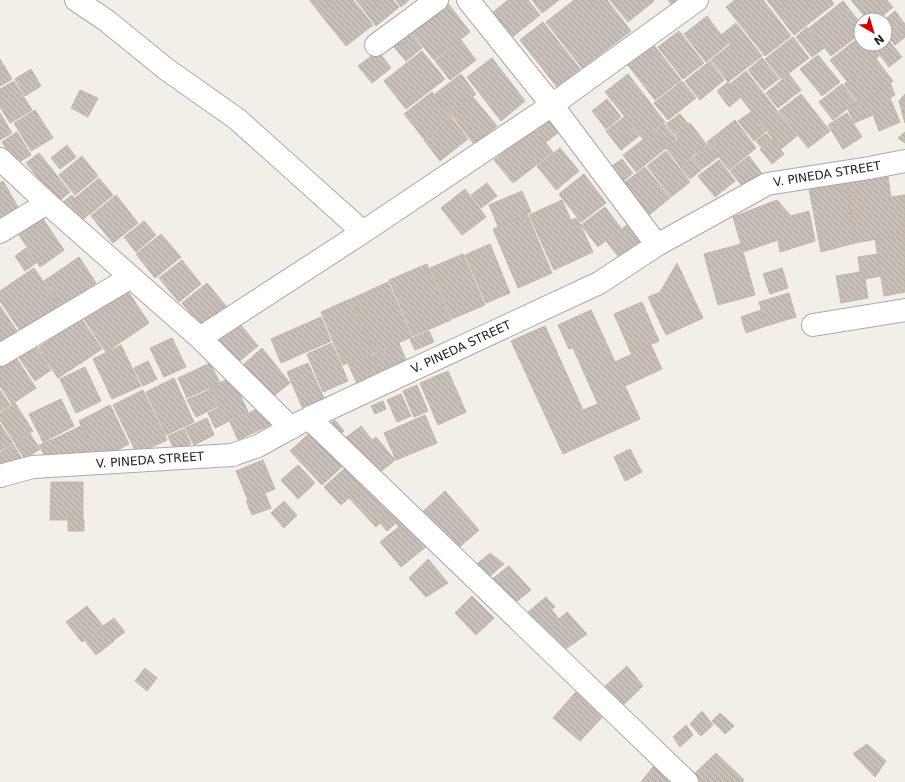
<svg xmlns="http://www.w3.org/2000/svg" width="905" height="782" font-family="'DejaVu Sans',sans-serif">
<defs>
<pattern id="building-back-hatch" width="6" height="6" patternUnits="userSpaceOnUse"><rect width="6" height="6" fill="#c7bfb8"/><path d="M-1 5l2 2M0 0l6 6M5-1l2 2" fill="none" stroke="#aba49e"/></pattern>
</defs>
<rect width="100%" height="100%" fill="#f2efe9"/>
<path fill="url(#building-back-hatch)" stroke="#c4b6ab" d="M310,0H353L373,25L346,46L310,1Z
M356,0H393L399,7L376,26Z
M396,0H409L401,7Z
M508,0H528L540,15L511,38L492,13Z
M532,0H559L542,13Z
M574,0H607L631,31L582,68L546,22Z
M610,0H653L654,1L628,22Z
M668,0H686L674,9Z
M735,0H763L791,36L765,56L726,7Z
M767,0H831L834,4L794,35Z
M851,0H887L893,7L878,20H868Z
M446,1L470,32L434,60L409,29Z
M843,1L861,24V33L831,56L809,28Z
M895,11L905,24V37L895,45L885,32V20H884Z
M707,16L728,44L706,62L684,34Z
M543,22L580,69L557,87L520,40Z
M736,23L762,56L728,82L711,60L730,45L721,35Z
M807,27L824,48L812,57L796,37Z
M407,28L422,48L406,61L390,42Z
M679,31L704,63L683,79L658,47Z
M861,36V44H870L879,56L847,81L830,60Z
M885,36L902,57L889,67L873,46L875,44H885Z
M793,37L809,58L781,79L765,59Z
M461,40L476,60L450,80L435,61Z
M653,44L681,80L655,100L627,64Z
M378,51L391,68L372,83L358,66Z
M422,51L445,79L406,109L384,81Z
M818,55L840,82L822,96L800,69Z
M492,58L525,101L501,121L467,77Z
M762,58L779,79L764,90L748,70Z
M0,59L12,79L0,86Z
M876,59L893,81L861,106L844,84Z
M710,61L724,80L700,100L685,81Z
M31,69L41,86L25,96L15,79Z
M746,71L797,136L781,149L730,84Z
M461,74L476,94L450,114L435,94Z
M628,74L665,122L643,139L605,92Z
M789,74L801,90L778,108L766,93Z
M14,81L32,110L10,123L0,107V89Z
M682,81L696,98L668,120L654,103Z
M728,82L740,98L729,107L717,91Z
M890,83L895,95L890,98L900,122L879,131L873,115L854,123L848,109L856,102H858L861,106Z
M842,84L856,102L833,120L819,102Z
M80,90L98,98L88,117L71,108Z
M432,92L452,117L424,139L404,114Z
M801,94L830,131L808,148L779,111Z
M905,94V123L899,101Z
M473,97L497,126L474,144L451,114Z
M607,99L621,117L606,129L592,111Z
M35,110L53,138L31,151L14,123Z
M751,112L766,131L754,141L738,121Z
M0,113L12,133L0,140Z
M847,113L862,137L843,149L828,125Z
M680,114L688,124L674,134L666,124Z
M547,117L559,132L546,142L535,127Z
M624,117L639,136L621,150L606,131Z
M452,118L468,139L440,161L424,140Z
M735,120L756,148L729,170L707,142Z
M690,123L707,145L680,166L666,148L678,139L675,135Z
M664,124L676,139L666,147L654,132Z
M534,128L553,152L513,183L494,160Z
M17,132L31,155L16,164L2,142Z
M653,132L666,148L636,172L623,155Z
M905,132V143L898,138Z
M766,133L771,139L761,147L756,141Z
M772,139L784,154L772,164L760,149Z
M67,145L76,157L60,169L51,158Z
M708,145L718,157L702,169L693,158Z
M560,148L579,171L556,190L537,166Z
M666,151L690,182L671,197L647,166Z
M39,153L70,192L58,202L26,163Z
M82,156L98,176L75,195L59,175Z
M749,156L763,175L745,189L730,171Z
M692,158L701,170L690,179L680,167Z
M622,159L633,173L621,183L609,168Z
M719,160L735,181L715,197L698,176Z
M645,167L670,198L649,215L624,183Z
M887,171L891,197L905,195V234L855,243L846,178Z
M584,174L606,203L581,222L559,194Z
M99,178L113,195L89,215L75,198Z
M846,178L855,243L821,252L809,189Z
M3,181L18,207L0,218V183Z
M487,183L497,196L481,208L471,195Z
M465,189L486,217L462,235L441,208Z
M522,191L531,212L498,226L489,205Z
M72,195L88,215L80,222L63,202Z
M116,195L138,223L113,243L91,216Z
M562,200L571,220L577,218L593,252L554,270L529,215Z
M777,200L791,216L809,211L815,241L780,252L778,240L743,252L741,244L733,217Z
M605,207L621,228L598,247L581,225Z
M527,214L552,273L518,288L493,229Z
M43,219L64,250L40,267L19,235Z
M144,221L156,235L136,252L124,237Z
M631,222L645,240L621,260L606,241Z
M161,234L181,257L155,278L136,254Z
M905,234V292L884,296L875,239Z
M490,244L510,293L486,303L465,255Z
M741,244L743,252L755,295L718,305L704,254Z
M26,248L36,263L25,271L15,256Z
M463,254L485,305L452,319L430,268Z
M877,254L881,276L865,279L868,298L841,303L836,276L860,272L858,257Z
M79,257L96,283L61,306L44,281Z
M182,260L201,284L179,302L159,278Z
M677,263L703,318L666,335L648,297L660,292Z
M427,264L451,320L413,336L389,280Z
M34,268L64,312L25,338L0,301V291Z
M782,268L788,288L770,294L763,274Z
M388,282L412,337L374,353L351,299Z
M207,283L227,307L202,327L182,303Z
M127,290L149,323L106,352L84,319Z
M789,293L796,317L766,326L759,302Z
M350,299L373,352L343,365L321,312Z
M642,302L659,341L631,353L614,314Z
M0,306L21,337L0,344Z
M591,310L615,362L651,345L662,369L625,386L640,419L563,454L511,341L545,326L583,410L598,404L573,348L569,349L558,325Z
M761,310L766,326L746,333L741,317Z
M321,317L331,341L281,363L271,339Z
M81,318L102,349L58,378L38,348Z
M235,318L258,346L237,363L214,335Z
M429,331L434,342L415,350L410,339Z
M172,338L186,367L164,377L150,348Z
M332,343L348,381L323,392L307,354Z
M399,343L406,360L380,371L373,355Z
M34,344L51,370L35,381L18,356Z
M121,345L141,386L112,399L93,359Z
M262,348L290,383L271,398L244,364Z
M372,353L380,373L357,383L348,364Z
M15,356L36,388L12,404L0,386V366Z
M148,361L157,379L143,386L134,368Z
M210,363L220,383L187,398L178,378Z
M308,363L324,398L302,407L287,372Z
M85,367L101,401L76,413L60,379Z
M448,371L466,412L438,425L420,383Z
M232,377L248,412L215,428L208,413L219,408L209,388Z
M174,378L194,422L166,435L146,392Z
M417,385L428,411L414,417L403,391Z
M0,390L10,405L0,411Z
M143,390L167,440L137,454L113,405Z
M209,390L217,407L196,417L187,400Z
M401,394L411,416L397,422L387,400Z
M61,399L74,426L43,442L29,414Z
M383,401L386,409L375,414L371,406Z
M15,403L33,431L15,443L0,420V413Z
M110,405L129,444L98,460L79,421Z
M261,407L270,425L238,440L230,422Z
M425,415L437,443L396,460L384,433Z
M207,418L214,435L194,445L185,428Z
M335,420L344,431L333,440L324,429Z
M0,424L13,443L0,451Z
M81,426L93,451L66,464L54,439Z
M361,426L372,440L354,454L343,440Z
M184,429L191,444L175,451L168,436Z
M314,429L346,463L322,485L290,451Z
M30,434L40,449L25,459L15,444Z
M376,437L395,460L373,478L355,454Z
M53,439L60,454L47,460L39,445Z
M13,444L22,459L0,474V453Z
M630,449L642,472L625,481L614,457Z
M263,460L275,489L248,500L236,471Z
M298,465L315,483L298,499L281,480Z
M346,467L363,485L341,505L324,487Z
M51,482H83V520H50Z
M363,485L395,509L376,527L349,498Z
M445,491L479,530L454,552L442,532L431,520L424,523L418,516Z
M265,493L271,508L252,515L246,501Z
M284,501L297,515L284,528L271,513Z
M395,509L406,521L399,527L396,523L387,531L380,523Z
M68,520H84V531H68Z
M406,521L427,546L401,567L380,542Z
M490,553L504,564L484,581L472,568Z
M428,559L448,583L426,597L409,578Z
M509,566L531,590L510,607L487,583Z
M472,596L494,618L476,635L455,613Z
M546,597L555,607L551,609L559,619L546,630L538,621L536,622L528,612Z
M87,606L103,626L82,642L66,622Z
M567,612L587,634L560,653L543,634L546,630Z
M114,618L125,632L114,640L103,626Z
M103,627L114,641L96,655L85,641Z
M627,666L643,686L620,708L602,689Z
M145,668L157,678L147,691L135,681Z
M581,686L609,710L580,741L553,718Z
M702,711L713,725L701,736L690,724Z
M720,713L734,726L725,734L712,721Z
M686,725L693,735L680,747L673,737Z
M867,744L886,761L875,777L853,754Z
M716,753L744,780L742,782H693L689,779Z
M660,758L673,782H641Z"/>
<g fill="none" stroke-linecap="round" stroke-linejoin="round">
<defs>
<path id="minor" d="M76,0L107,21L166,69L237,119L363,232
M468,0L552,105L657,245
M376,45L437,0
M0,159L47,203L200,338L291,428
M0,232L47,203
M813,325L905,310
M200,338L363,232L552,105L697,0
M0,355L131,277
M0,476L3,475L33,467L232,455L258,446L303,421"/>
<path id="tertiary" d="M687,782L309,418L599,283L657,245L767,184L869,168L905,161"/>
</defs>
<use href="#minor" stroke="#a9a9a9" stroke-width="24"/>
<use href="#tertiary" stroke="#a9a9a9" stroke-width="24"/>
<use href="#minor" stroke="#fff" stroke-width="22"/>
<use href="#tertiary" stroke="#fff" stroke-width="22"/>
</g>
<g text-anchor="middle" stroke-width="3.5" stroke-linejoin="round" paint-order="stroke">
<g font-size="12" fill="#222" stroke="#fff">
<text transform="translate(827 174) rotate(-9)" y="4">V. PINEDA STREET</text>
<text transform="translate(461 347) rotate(-25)" y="4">V. PINEDA STREET</text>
<text transform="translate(150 460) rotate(-4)" y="4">V. PINEDA STREET</text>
</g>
</g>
<g transform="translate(873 32) rotate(142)"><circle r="19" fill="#ffffff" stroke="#a7a7a7"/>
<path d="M0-3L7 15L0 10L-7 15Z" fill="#d40000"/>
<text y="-6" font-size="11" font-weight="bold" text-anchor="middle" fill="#222222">N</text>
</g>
</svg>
